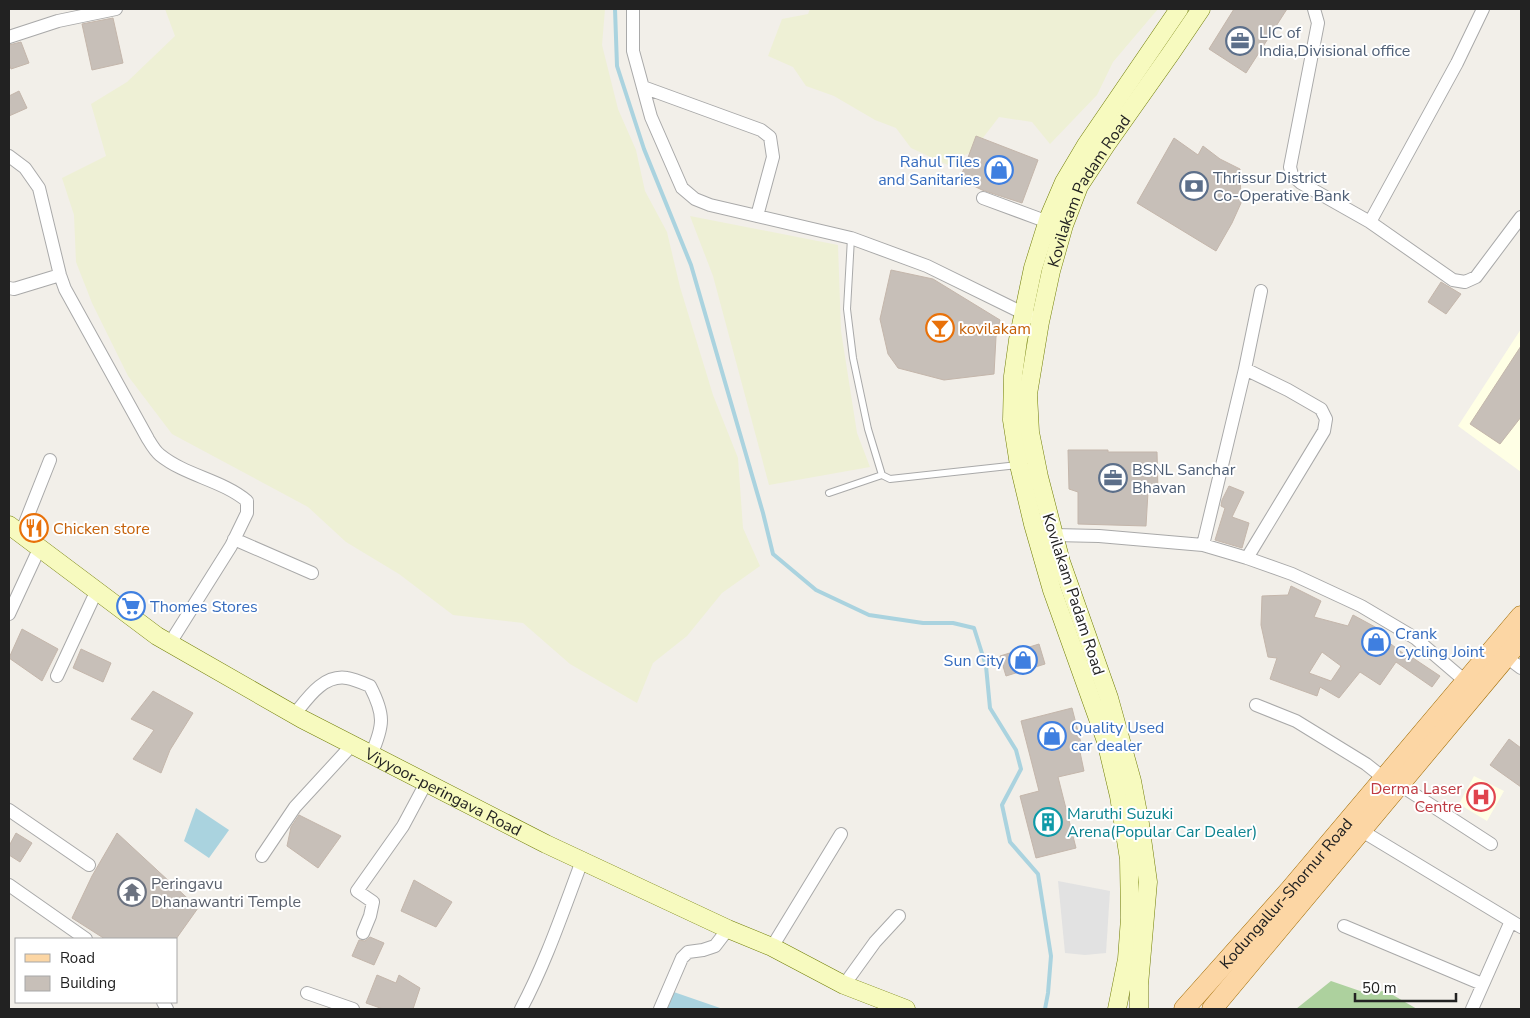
<svg xmlns="http://www.w3.org/2000/svg" width="1530" height="1018" font-family="'Nunito Sans',sans-serif">
<rect width="100%" height="100%" fill="#f2efe9"/>
<path fill="#ffffe5" d="M1521,329V472L1458,426Z
M1474,776L1504,791L1487,821L1459,804Z"/>
<path fill="#eef0d5" d="M165,9H605L602,45L618,109L636,150L645,191L667,232L680,287L713,395L738,458L743,528L760,566L722,593L687,636L653,663L637,703L570,664L523,623L453,615L399,574L346,542L308,507L172,434L128,376L92,303L76,262L74,215L62,178L106,156L91,104L127,82L175,36Z
M810,9H1158L1113,62L1097,95L1050,144L1032,122L999,117L972,152L957,158L950,166L911,148L896,128L875,120L834,96L806,86L793,67L768,56L782,19L808,14Z
M690,216L838,245L841,331L857,433L870,467L769,485L713,276Z"/>
<path fill="#add19e" d="M1331,981L1363,992L1386,991L1417,1009H1296Z"/>
<path fill="#e2e2e2" d="M1058,881L1110,891L1106,953L1085,955L1065,953Z"/>
<path fill="#aad3df" d="M196,808L229,830L209,858L184,841Z
M668,990L723,1009H661Z"/>
<g fill="none" stroke-linecap="round" stroke-linejoin="round">
<path stroke="#aad3df" stroke-width="4" d="M615,9L617,66L644,149L691,265L763,513L773,554L816,590L869,615L923,623H953L974,628L986,666L990,708L1016,750L1021,769L1002,805L1010,842L1038,874L1051,956L1048,993L1045,1009"/>
</g>
<path fill="#c7bfb8" stroke="#c4b6ab" fill-rule="evenodd" d="M1234,9H1287L1246,73L1209,49Z
M113,18L123,63L92,70L82,24Z
M21,42L29,63L11,69L9,63V45Z
M19,91L27,108L9,116V96Z
M976,136L1038,160L1022,203L982,190L960,179Z
M1174,138L1198,155L1203,146L1220,159L1240,169L1241,203L1232,223L1216,251L1137,203Z
M891,270L933,279L1000,320L996,337L994,374L944,380L898,368L888,354L880,319Z
M1441,282L1461,294L1446,314L1428,302Z
M1521,346V417L1500,444L1470,424Z
M1068,450H1108V452H1157L1158,492H1148L1146,526L1078,524V492L1069,489Z
M1229,486L1244,492L1232,517L1249,523L1242,548L1215,540L1225,508L1221,506L1222,500Z
M1291,586L1321,601L1314,617L1348,626L1353,615L1377,628L1375,632L1412,660L1413,658L1440,676L1432,687L1396,662L1380,685L1360,672L1339,698L1320,687L1317,696L1270,679L1277,658L1268,657L1261,625L1262,596L1288,595ZM1322,652L1341,666L1331,681L1309,673Z
M22,629L58,649L42,681L9,658Z
M1039,644L1045,664L1006,676L1000,656Z
M81,649L111,663L103,682L73,668Z
M153,691L193,713L170,750L161,773L133,759L154,730L131,719Z
M1072,708L1083,751L1080,752L1084,771L1058,777L1076,848L1036,858L1020,796L1039,791L1021,721Z
M1509,739L1521,748V787L1490,765Z
M299,815L341,836L318,868L287,846L291,827Z
M16,833L32,843L20,862L9,855V846Z
M117,833L198,908L176,939H105L72,918L92,876Z
M414,880L452,902L436,927L401,911Z
M370,937L384,943L374,965L352,956L359,940L365,941Z
M377,975L396,983L399,975L420,988L413,1009H383L366,1003Z"/>
<g fill="none" stroke-linecap="round" stroke-linejoin="round">
<defs>
<path id="lane" d="M851,238L847,309L853,358L868,429L882,475L890,479L1018,465
M829,493L882,475"/>
<path id="street" d="M633,9V51L651,117L682,188L695,199L710,205L851,238L927,266L1031,317
M1314,9L1318,23L1290,167L1292,175L1301,183L1370,222L1457,63L1483,9
M9,37L58,21L116,9
M643,87L750,126L761,130L770,137L773,157L757,216
M9,156L25,168L39,188L60,275L65,289L148,439C151,444 155,451 160,455C186,476 222,480 247,501V513L231,546L170,643
M983,198L1048,222
M1370,222L1453,280L1465,282L1476,277L1521,217
M9,288L14,289L60,275
M1245,369L1261,291
M21,533L50,460
M1047,537L1054,535L1099,536L1203,545L1247,558L1292,574L1361,606L1415,638L1471,686
M234,539L312,573
M1203,545L1245,369L1288,390L1321,409L1326,419L1324,431L1247,558
M9,614L40,547
M1505,656L1521,668
M57,676L97,590
M1256,705L1296,721L1366,764L1385,779
M294,715C307,699 323,674 347,678C354,679 363,683 370,686C385,715 384,725 371,755
M1400,785L1491,844
M9,810L89,865
M1362,831L1521,927
M262,856L295,807L352,745
M9,885L86,939
M1344,926L1482,984
M363,933L370,916L373,902L357,891L403,826L426,783
M772,947L841,834
M844,985L875,942L899,916
M307,993L353,1009
M163,1002L167,1009
M521,1009C546,962 563,911 582,861
M660,1009L682,958L688,952L703,950L715,946L728,929
M1472,1009L1511,921"/>
<g id="secondary">
<path id="s1" d="M9,525L157,636L302,719L546,844L728,929L772,947L844,985L906,1009"/>
<path d="M1117,1009L1127,959L1130,918L1129,859L1119,796L1106,741L1052,590L1033,524L1019,465L1012,420L1013,376L1018,340L1033,268L1049,217L1064,182L1086,145L1179,9"/>
<path id="s2" d="M1139,1009V985L1148,882L1140,824L1132,781L1109,698L1061,562L1039,477L1030,432L1028,394L1040,322L1051,271L1064,225L1079,186L1106,145L1171,53L1201,9"/>
</g>
<g id="primary">
<path id="s3" d="M1184,1009L1289,891L1521,616"/>
<path d="M1212,1009L1521,639"/>
</g>
</defs>
<use href="#lane" stroke="#a9a9a9" stroke-width="8"/>
<use href="#street" stroke="#a9a9a9" stroke-width="14"/>
<use href="#secondary" stroke="#707d05" stroke-width="19"/>
<use href="#primary" stroke="#a06b00" stroke-width="21"/>
<use href="#lane" stroke="#fff" stroke-width="6"/>
<use href="#street" stroke="#fff" stroke-width="12"/>
<use href="#secondary" stroke="#f7fabf" stroke-width="18"/>
<use href="#primary" stroke="#fcd6a4" stroke-width="20"/>
</g>
<defs>
<symbol id="office-ring" viewBox="-11 -11 22 22"><circle r="9.5" fill="#fff" stroke="#5c6f8a" stroke-width="1.5"/><path d="M-6-3h4V-5.5h4V-3h4V5H-6ZM-1-4.5V-3h2v-1.5ZM-6 0V1H6V0Z" fill="#5c6f8a"/></symbol>
<symbol id="shop-ring" viewBox="-11 -11 22 22"><circle r="9.5" fill="#fff" stroke="#3f7fe0" stroke-width="1.5"/><path d="M-5-2.5h2.3a2.7 3.5 0 0 1 5.4 0H5L5.5 6h-11ZM-1.5-2.5h3a1.5 2.3 0 0 0-3 0Z" fill="#3f7fe0"/></symbol>
<symbol id="bank-ring" viewBox="-11 -11 22 22"><circle r="9.5" fill="#fff" stroke="#5c6f8a" stroke-width="1.5"/><path d="M-6-4H6V4H-6ZM0-2.3a2.3 2.3 0 1 0 0 4.6a2.3 2.3 0 1 0 0-4.6Z" fill="#5c6f8a"/></symbol>
<symbol id="bar-ring" viewBox="-11 -11 22 22"><circle r="9.5" fill="#fff" stroke="#e8710a" stroke-width="1.5"/><path d="M-6-5H6L.8 .8V4.5H3.5V6h-7V4.5H-.8V.8Z" fill="#e8710a"/></symbol>
<symbol id="restaurant-ring" viewBox="-11 -11 22 22"><circle r="9.5" fill="#fff" stroke="#e8710a" stroke-width="1.5"/><path d="M-5-6h1v4h1v-4h1v4h1v-4h1v5L-1.5 .5V6h-2V.5L-5-1ZM5-6V6H3V1.5H1.5Q1.5-4 5-6Z" fill="#e8710a"/></symbol>
<symbol id="supermarket-ring" viewBox="-11 -11 22 22"><circle r="9.5" fill="#fff" stroke="#3f7fe0" stroke-width="1.5"/><path d="M-6-5.5h2.5l.6 2H6L4.5 2H-2.5L-4.4-4H-6ZM-1.5 3.2a1.3 1.3 0 1 0 .1 0ZM3 3.2a1.3 1.3 0 1 0 .1 0Z" fill="#3f7fe0"/></symbol>
<symbol id="hospital-ring" viewBox="-11 -11 22 22"><circle r="9.5" fill="#fff" stroke="#e0444e" stroke-width="1.5"/><path d="M-5-5h3v3.5h4V-5h3V5h-3V1.5h-4V5h-3Z" fill="#e0444e"/></symbol>
<symbol id="building-ring" viewBox="-11 -11 22 22"><circle r="9.5" fill="#fff" stroke="#0f9aa8" stroke-width="1.5"/><path d="M-4-6H4V6H1V3H-1V6H-4ZM-2.5-4.3h1.7v1.8h-1.7ZM.8-4.3h1.7v1.8H.8ZM-2.5-1h1.7V.8h-1.7ZM.8-1h1.7V.8H.8Z" fill="#0f9aa8"/></symbol>
<symbol id="temple-ring" viewBox="-11 -11 22 22"><circle r="9.5" fill="#fff" stroke="#6b7280" stroke-width="1.5"/><path d="M0-6L5-2H3V0L6.5 2.5H4V6H1.5V3h-3V6H-4V2.5H-6.5L-3 0V-2H-5Z" fill="#6b7280"/></symbol>
</defs>
<g fill-rule="evenodd">
<use href="#office-ring" x="1224" y="25" width="32" height="32"/>
<use href="#shop-ring" x="983" y="154" width="32" height="32"/>
<use href="#bank-ring" x="1178" y="170" width="32" height="32"/>
<use href="#bar-ring" x="924" y="312" width="32" height="32"/>
<use href="#office-ring" x="1097" y="462" width="32" height="32"/>
<use href="#restaurant-ring" x="18" y="512" width="32" height="32"/>
<use href="#supermarket-ring" x="115" y="590" width="32" height="32"/>
<use href="#shop-ring" x="1360" y="626" width="32" height="32"/>
<use href="#shop-ring" x="1007" y="644" width="32" height="32"/>
<use href="#shop-ring" x="1036" y="720" width="32" height="32"/>
<use href="#hospital-ring" x="1465" y="781" width="32" height="32"/>
<use href="#building-ring" x="1032" y="806" width="32" height="32"/>
<use href="#temple-ring" x="116" y="876" width="32" height="32"/>
</g>
<g text-anchor="middle" stroke-width="4" stroke-linejoin="round" paint-order="stroke">
<g font-size="16" fill="#4e5e75" stroke="#fff" text-anchor="start">
<text x="1259" y="38">LIC of<tspan x="1259" dy="18">India,Divisional office</tspan></text>
<text x="1213" y="183">Thrissur District<tspan x="1213" dy="18">Co-Operative Bank</tspan></text>
<text x="1132" y="475">BSNL Sanchar<tspan x="1132" dy="18">Bhavan</tspan></text>
</g>
<g font-size="16" fill="#366cbe" stroke="#fff" text-anchor="start">
<text x="980" y="167" text-anchor="end">Rahul Tiles<tspan x="980" dy="18">and Sanitaries</tspan></text>
<text x="150" y="612">Thomes Stores</text>
<text x="1395" y="639">Crank<tspan x="1395" dy="18">Cycling Joint</tspan></text>
<text x="1004" y="666" text-anchor="end">Sun City</text>
<text x="1071" y="733">Quality Used<tspan x="1071" dy="18">car dealer</tspan></text>
</g>
<g font-size="16" fill="#222" stroke="#fff">
<text dy="6" stroke="none"><textPath href="#s2" startOffset="846">Kovilakam Padam Road</textPath></text>
<text transform="translate(1074 594) rotate(72)" y="6">Kovilakam Padam Road</text>
<text dy="6" stroke="none"><textPath href="#s1" startOffset="511">Viyyoor-peringava Road</textPath></text>
<text dy="6" stroke="none"><textPath href="#s3" startOffset="154">Kodungallur-Shornur Road</textPath></text>
</g>
<g font-size="16" fill="#c56008" stroke="#fff" text-anchor="start">
<text x="959" y="334">kovilakam</text>
<text x="53" y="534">Chicken store</text>
</g>
<g font-size="16" fill="#be3a42" stroke="#fff" text-anchor="end">
<text x="1462" y="794">Derma Laser<tspan x="1462" dy="18">Centre</tspan></text>
</g>
<g font-size="16" fill="#0d838f" stroke="#fff" text-anchor="start">
<text x="1067" y="819">Maruthi Suzuki<tspan x="1067" dy="18">Arena(Popular Car Dealer)</tspan></text>
</g>
<g font-size="16" fill="#5b616d" stroke="#fff" text-anchor="start">
<text x="151" y="889">Peringavu<tspan x="151" dy="18">Dhanawantri Temple</tspan></text>
</g>
</g>
<rect width="1530" height="1018" fill="none" stroke="#222222" stroke-width="20"/>
<rect x="15" y="938" width="162" height="65" fill="#ffffff" stroke="#a7a7a7"/>
<rect x="25" y="954" width="25" height="8" fill="#fcd6a4" stroke="#a7a7a7"/>
<text x="60" y="963" font-size="15" fill="#222222">Road</text>
<rect x="25" y="976" width="25" height="15" fill="#c7bfb8" stroke="#a7a7a7"/>
<text x="60" y="988" font-size="15" fill="#222222">Building</text>
<path d="M1355 993v8h101v-8" fill="none" stroke="#222222" stroke-width="2.5"/>
<text x="1362" y="993" font-size="15" fill="#222222" stroke="#ffffff" stroke-width="4" paint-order="stroke">50 m</text>
</svg>
